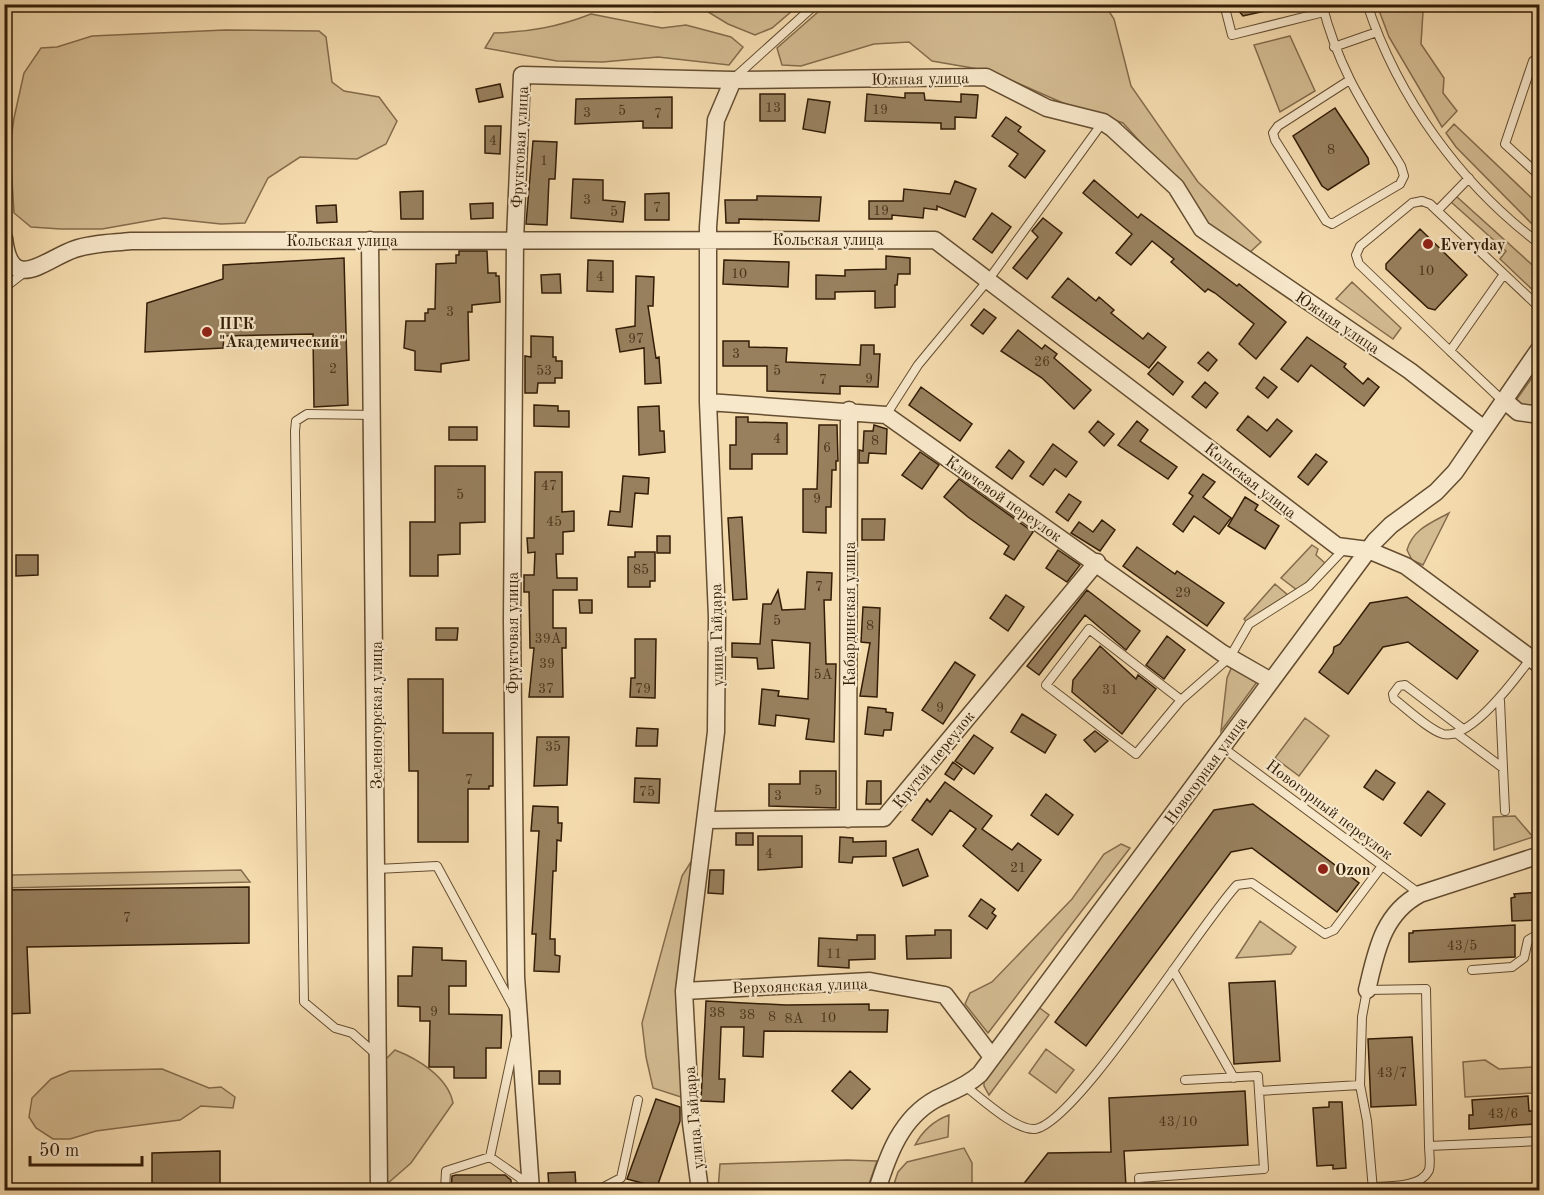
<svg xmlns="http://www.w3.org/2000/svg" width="1544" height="1195" font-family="'Old Standard TT',serif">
<rect width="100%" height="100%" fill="#f5dcaf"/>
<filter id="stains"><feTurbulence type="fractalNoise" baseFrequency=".00333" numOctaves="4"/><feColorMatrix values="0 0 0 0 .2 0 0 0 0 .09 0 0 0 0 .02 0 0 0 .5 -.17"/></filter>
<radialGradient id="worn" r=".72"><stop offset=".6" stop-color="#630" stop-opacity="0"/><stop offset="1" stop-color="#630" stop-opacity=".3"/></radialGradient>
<path fill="#d4bc92" stroke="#846c4c" stroke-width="1.5" d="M633,5H799L772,28L755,35L728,24L705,10L655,12Z
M826,5H1105L1114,19L1131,86L1198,182L1261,242L1248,254L1212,230L1185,191L1123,123L1063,103L990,71L932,61L909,42L874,44L801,66L782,65L777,48Z
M1377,5H1432L1423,12L1421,44L1444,78L1443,93L1457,111L1442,127L1389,37Z
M591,14L662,28L686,25L731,37L743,47L729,65L658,57L603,62L557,61L485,48L494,33C529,32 558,27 591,14Z
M225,30L319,31L326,37L332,82L344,91L379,97L397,121L386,144L357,159L300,157L268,178L245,223L221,224L164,218L102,229H61L31,227L14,213L10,146L14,118L24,73L41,48L57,47L92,36Z
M1290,36L1315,91L1280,112L1254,45Z
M1454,124L1539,205V231L1456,147L1446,133Z
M1456,196L1539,271V296L1500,259L1506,251L1451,202Z
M1352,282L1401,328L1393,339L1336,299Z
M1539,368V409L1514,403Z
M1449,513L1423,565L1412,560L1407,550C1413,529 1431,523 1449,513Z
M1312,545L1318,549L1316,555L1325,563L1318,573L1297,590L1281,578Z
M1275,584L1290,597L1247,622L1244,619Z
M1233,664L1257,682L1221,731L1227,678Z
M1305,718L1329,736L1299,776L1275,758Z
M1515,816L1533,837L1494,850L1493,817Z
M1121,844L1130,848L988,1033L965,1004L970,993L992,982L1072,899L1104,854Z
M694,857L684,1098L653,1088L646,1057L642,1023L682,876Z
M241,870L250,882L5,888V883L13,875Z
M1260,921L1296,947L1291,954L1236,958Z
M1037,1006L1049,1015L989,1095L984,1086V1079Z
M1046,1049L1074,1070L1056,1093L1029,1073Z
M395,1050C418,1059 448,1077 453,1103L411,1163L387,1184L382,1063Z
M1485,1060L1499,1069L1533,1067L1534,1093L1465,1097L1463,1062Z
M162,1069L209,1088L221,1087L235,1097L233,1108L201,1106L180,1120L96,1131L70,1139H53L36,1128L29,1117L32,1098L51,1079L70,1071Z
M949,1115L948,1137L915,1145C923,1130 933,1121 949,1115Z
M964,1148L972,1163V1190H892L898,1172L907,1162Z
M847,1160L877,1161L867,1190H718L720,1164Z"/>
<path fill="#98805e" stroke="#331d06" stroke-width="1.5" d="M1233,4H1274V9L1243,16Z
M500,84L503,97L479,102L476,89Z
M905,93H924L925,100L961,102V94L978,95L976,118L955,117V129H941V123L865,121L867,94L905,98Z
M760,94H785V121H760Z
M672,97V128H643V121L575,124L576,99Z
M808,99L830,102L825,133L803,129Z
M1335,108L1368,158L1369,164L1328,190L1322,186L1293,136Z
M1006,117L1021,127L1018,131L1045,151L1025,178L1009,166L1018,154L992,136Z
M485,126H501L500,154L485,153Z
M533,141L557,142L555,179H549L547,225L526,224Z
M573,179L603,180V200L625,202L623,222L571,218Z
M1094,180L1138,218L1141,214L1237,286L1239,284L1286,322L1256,359L1239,344L1254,324L1215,293L1208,289L1205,292L1171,262L1174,259L1152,241L1131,265L1116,253L1132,234L1083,193Z
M955,181L976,189L965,217L937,206V210L924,208L923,218L892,215V219H869V201H903L904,189L950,194Z
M423,191V219H401L400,192Z
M669,193V220H645V194Z
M757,196L821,197L819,221L739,219V223H726L725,200H757Z
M493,203V218L471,219L470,204Z
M336,205L337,222L317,223L316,206Z
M992,213L1011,227L992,253L973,239Z
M1043,218L1062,233L1027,279L1013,268L1038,237L1032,231Z
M1420,229L1467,275L1435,310L1428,308L1386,269V264Z
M459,251H487L488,273H496V276H499L500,302L472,305V312H468L469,360L441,364V372L415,370V351L404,348L406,321H425V313H428V309H435L436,264L456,263V255H459Z
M886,256L910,258V274H898L897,285H895V307L875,308V291L835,292V299H816V275L845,276V270L886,269Z
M344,258L348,405L314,407L313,334L224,336L223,348L145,352L147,303L223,279V265Z
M588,260L613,261V292L587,291Z
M724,260L789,262L788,287L723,284Z
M560,274L561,293H542L541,275Z
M636,276L654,277L653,306H648L656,358L659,357L661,383L645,384L644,348L620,352L616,329L635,326Z
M1068,278L1096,301L1099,297L1114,310L1111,313L1143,339L1148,333L1166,347L1149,368L1052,297Z
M984,309L996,318L983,334L971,325Z
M1018,330L1042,349L1045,345L1057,354L1054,358L1091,390L1074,409L1042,378L1001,351Z
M531,336L553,337V357H556V361H562V378H555V383H538L537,393H525V356L531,357Z
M1307,337L1346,364L1344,367L1363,384L1368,378L1379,387L1364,406L1311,365L1298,382L1281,369Z
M723,341H749V347L787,348L786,362L860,365L861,345H874V354H880L878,387L840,386V394L767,391V366H723Z
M1208,352L1217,360L1208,371L1198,363Z
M1158,362L1183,382L1173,395L1148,374Z
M1264,377L1277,387L1268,398L1256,388Z
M1205,382L1218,393L1206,408L1192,397Z
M921,387L972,424L960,441L909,405Z
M534,405L558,406V411H569V427L534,426Z
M659,406L660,431H664L665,452L639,455L638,407Z
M1248,416L1267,431L1277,419L1292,431L1270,457L1237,430Z
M736,417H748V422L787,423V454H752V469H730V445H736Z
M1098,421L1114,434L1104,446L1089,432Z
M1137,421L1148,430L1140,441L1177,467L1168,479L1118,445Z
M819,425H837L838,461H836V470H832L831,507H826V533L803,532V489H817Z
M874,425L887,429L886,454L869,453L868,463H859V450L863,451L864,431H873Z
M449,427H477V440H449Z
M1053,444L1077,462L1066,477L1055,469L1043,485L1030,476Z
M1009,450L1024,462L1012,479L996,467Z
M920,452L939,465L922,489L902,475Z
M1316,454L1327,462L1308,485L1298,477Z
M435,466H485V522L460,523V554L438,555V576H410V522H435Z
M535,472H562V512L574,511V531L563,532V554H556L557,578H577V590H553V628H566V648H562L563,697H529L534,648H530L529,592H524V575H534L535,552L528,553L527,538H534Z
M1203,474L1215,482L1203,497L1231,518L1219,534L1194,516L1183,532L1173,524L1193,496L1189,493Z
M623,476L649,478L648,494L635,493L632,527L608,525L610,511L620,512Z
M959,479L1033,532L1014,560L1004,554L1009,546L968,517L944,497Z
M1069,494L1081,502L1068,521L1056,512Z
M1245,497L1258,505L1255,510L1279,526L1265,549L1228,526Z
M742,517L747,599L733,600L728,518Z
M862,519H885L884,540H862Z
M1102,520L1115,530L1100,551L1071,533L1079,522L1093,532Z
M657,536H670V553H657Z
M1137,547L1175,574L1177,571L1224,603L1207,626L1123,566Z
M1058,550L1080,565L1067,582L1046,568Z
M635,552H655V581H650V587H628V557H635Z
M16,555H38V575L16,576Z
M807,572L832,573L831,600H824L826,664H836L834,742L806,739L809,719L776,715L775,726L759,724L762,689L779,691L778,696L808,699L810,643L772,640L774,668L758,669L757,658L732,657V643L760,644L763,604H771L778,590L782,610L805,609Z
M1087,590L1140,631L1126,650L1085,615L1039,675L1027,666Z
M1006,595L1024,607L1008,631L990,618Z
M1407,597L1478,651L1457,679L1408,642L1383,647L1348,694L1319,672L1333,653L1334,647L1340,644L1370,603Z
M579,600H592V613H580Z
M863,607L880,608L877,697L860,696L870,643L861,642Z
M436,628H458L457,640H436Z
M1167,636L1185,650L1164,679L1146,665Z
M635,639H656L655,698L630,697L631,678H635Z
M1100,646L1136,679L1138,675L1156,689L1122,734L1072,692L1073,680Z
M955,662L975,675L943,724L922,710Z
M408,679H443V733H493V786H489V789H468V842H418V771H409Z
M868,707L886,709V712L893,713L891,730H884L883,736L865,734Z
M1022,714L1056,735L1045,753L1011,732Z
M637,728L658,729L657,746H636Z
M1095,731L1108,741L1095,752L1084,740Z
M974,735L993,748L974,774L955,761Z
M537,737H569L567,785L534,786Z
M953,762L962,769L954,780L945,774Z
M1376,770L1395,783L1383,800L1364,787Z
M800,771H836V808L769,806V784H800Z
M635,778L660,779L659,803L634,802Z
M867,781H881V804H866Z
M945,782L992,816L982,829L1012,850L1018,843L1041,860L1018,891L963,846L976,829L950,810L932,835L912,820L927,799L930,802Z
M1428,791L1445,804L1421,836L1404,823Z
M1046,794L1073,815L1058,835L1031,815Z
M1253,804L1359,883L1337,912L1252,848L1231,852L1086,1046L1055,1022L1214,810Z
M533,806L558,807V823H562L561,841L557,840L556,871H553L550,939H555V955L560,956L559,972L534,971L536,934H532L539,831H531Z
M736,833H753V845H736Z
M758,836H802V867L758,870Z
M840,837L853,838V842L886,841V856L853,857L852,863L839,862Z
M918,849L928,876L903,886L893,858Z
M710,870H724L723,894L708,893Z
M249,887V943L27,947L30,1013L4,1014V890Z
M1539,892V920L1512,921L1511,898L1515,897L1514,894Z
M981,899L995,909L992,913L996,916L987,929L969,916Z
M1515,925V957L1409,962V933H1413V931Z
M935,930H951V958L907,959L906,936L935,935Z
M857,935H875V959L849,960V968L818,966L819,938L857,940Z
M413,947L442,948V960L466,961V986H449V1014L502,1015L501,1048H486V1078H454V1067H429L430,1021H420V1007L398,1006V976H412Z
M1275,981L1280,1061L1234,1064L1229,983Z
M706,1001L786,1005L869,1004V1010H888L887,1032L764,1031L763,1057L743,1056L744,1027H721L719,1079H725L724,1102L701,1101Z
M1412,1037L1416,1105L1371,1107L1368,1039Z
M539,1071H560V1084H539Z
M850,1071L870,1089L852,1109L832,1091Z
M1245,1091L1248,1145L1124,1151L1126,1187L1018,1191L1048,1153L1111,1152L1109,1098Z
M1528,1096L1529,1111H1533L1534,1124L1469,1129V1115H1473L1472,1100Z
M656,1099L680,1107V1121L657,1187L627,1179Z
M1329,1102H1342L1346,1168L1333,1169V1165L1317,1166L1313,1108L1329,1107Z
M220,1151V1191H152V1153Z
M575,1172L576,1187L549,1188L548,1173Z
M456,1175H505L511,1180V1191H451L452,1176Z"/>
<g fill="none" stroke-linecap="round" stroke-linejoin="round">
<defs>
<path id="lane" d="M1224,4L1232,35L1324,12
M1322,4C1339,71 1366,109 1401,166L1404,176L1400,184L1332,224L1326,221L1275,140L1273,133L1278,126L1348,81
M1367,4C1398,98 1461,185 1540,244
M1334,47L1377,32
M1540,61H1533L1505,144L1540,176
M733,79L816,4
M1437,211L1469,178
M1504,274L1450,351L1359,264L1356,255L1360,246L1412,203L1422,201L1430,204L1540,308
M4,288L26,271
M1450,351L1503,401
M374,415L307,414L296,421L295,431L304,1002L335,1028L352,1033L378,1056
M886,415L918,365L989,279L1103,122
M1181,700L1089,629L1046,685L1136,754L1181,700L1230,657L1249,624L1309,586L1344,549
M1500,701L1503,768
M1463,729L1405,685L1399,686L1393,694L1394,699C1406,708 1429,730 1443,734C1470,741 1517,677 1531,658
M1456,733L1503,768L1505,811
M1222,747L1420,894
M377,869L437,866L515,1010
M1173,970L1234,1078
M1472,970L1512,967L1524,958L1528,940L1540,933
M1185,1080L1258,1076L1259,1091L1360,1085L1362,1017L1367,990L1426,989L1429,1146L1540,1141
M1360,1085L1367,1121L1373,1190
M965,1086C981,1098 1015,1130 1034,1129C1074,1127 1200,924 1237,885L1252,883L1325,934L1334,930L1382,866
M490,1157L515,1040
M1372,1187C1389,1186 1421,1188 1429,1170C1431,1163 1429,1153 1429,1146
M445,1190L446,1171L490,1157L520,1178L528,1190
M598,1190L621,1178L638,1100
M1140,1190L1139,1178L1264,1169L1259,1091"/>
<path id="street" d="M4,238C11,296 45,259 75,249C93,243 113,243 131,241L935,240L1337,546L1368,550L1406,566L1540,665
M370,240L379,1190
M1504,400L1518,412L1540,415
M708,402L886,415L1222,653L1271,681
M848,819L849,410
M706,820L884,818L1097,562
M1367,990C1376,953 1382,914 1420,894L1540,855
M684,991L870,981L945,995L992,1057
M531,1190L516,977L512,621L515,240L522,75L733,80L986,77L1047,108L1103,122L1112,128L1176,187L1202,229L1410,371L1484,429
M700,1190L691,1123L684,991L716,732L717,617L708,402V227L716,120L733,80
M877,1190C888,1155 901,1118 936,1099C952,1091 967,1086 980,1074L1375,541L1391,525L1436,492L1455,472L1540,348"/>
</defs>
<use href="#lane" stroke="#644d30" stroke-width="10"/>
<use href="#street" stroke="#644d30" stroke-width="19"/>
<use href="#lane" stroke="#f8e8cb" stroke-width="8"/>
<use href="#street" stroke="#f8e8cb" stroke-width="16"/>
</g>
<g fill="#8f2418" stroke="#f8e8cb" stroke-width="2">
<circle cx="1428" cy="244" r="6"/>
<circle cx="207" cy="332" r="6"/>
<circle cx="1323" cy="869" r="6"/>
</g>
<g text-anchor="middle" stroke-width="4.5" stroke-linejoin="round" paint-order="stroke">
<g font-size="14" fill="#4c361c">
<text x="773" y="112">13</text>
<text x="880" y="114">19</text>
<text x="622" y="115">5</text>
<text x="587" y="117">3</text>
<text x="658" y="118">7</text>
<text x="493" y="145">4</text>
<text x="1331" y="154">8</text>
<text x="544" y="165">1</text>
<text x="587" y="204">3</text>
<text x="657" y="212">7</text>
<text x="881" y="215">19</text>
<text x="614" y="216">5</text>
<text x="1426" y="275">10</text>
<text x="739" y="278">10</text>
<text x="600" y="281">4</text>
<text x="450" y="316">3</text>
<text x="636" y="343">97</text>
<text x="736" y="358">3</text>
<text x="1042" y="366">26</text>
<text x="333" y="373">2</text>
<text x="544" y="375">53</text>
<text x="777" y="375">5</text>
<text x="869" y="383">9</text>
<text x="823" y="384">7</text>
<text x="777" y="443">4</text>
<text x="875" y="445">8</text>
<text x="827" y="452">6</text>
<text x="549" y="490">47</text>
<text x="460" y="499">5</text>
<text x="817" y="503">9</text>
<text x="554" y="526">45</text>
<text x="641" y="574">85</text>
<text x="819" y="591">7</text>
<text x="1183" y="597">29</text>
<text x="777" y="625">5</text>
<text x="870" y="630">8</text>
<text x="548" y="643">39А</text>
<text x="547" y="668">39</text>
<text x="823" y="679">5А</text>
<text x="546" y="693">37</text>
<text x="643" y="693">79</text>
<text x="1110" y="694">31</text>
<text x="940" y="712">9</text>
<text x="553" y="751">35</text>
<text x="469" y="784">7</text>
<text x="818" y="795">5</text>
<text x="647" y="796">75</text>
<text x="778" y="800">3</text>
<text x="769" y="858">4</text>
<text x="1018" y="872">21</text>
<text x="127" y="922">7</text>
<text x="1462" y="950">43/5</text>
<text x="834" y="958">11</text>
<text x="434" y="1016">9</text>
<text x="717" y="1017">38</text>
<text x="747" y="1019">38</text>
<text x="772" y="1021">8</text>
<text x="828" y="1022">10</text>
<text x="794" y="1023">8А</text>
<text x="1392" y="1077">43/7</text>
<text x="1503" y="1118">43/6</text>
<text x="1178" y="1126">43/10</text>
</g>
<g font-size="16" fill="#331d06" stroke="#f8e8cb">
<text transform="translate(920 78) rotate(-1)" y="6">Южная улица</text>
<text transform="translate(519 147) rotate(-87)" y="6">Фруктовая улица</text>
<text x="828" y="245">Кольская улица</text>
<text x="342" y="246">Кольская улица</text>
<text transform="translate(1338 322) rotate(34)" y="6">Южная улица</text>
<text transform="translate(1251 480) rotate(38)" y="6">Кольская улица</text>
<text transform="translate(1004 498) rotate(35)" y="6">Ключевой переулок</text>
<text transform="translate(849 614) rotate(-90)" y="6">Кабардинская улица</text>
<text transform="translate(512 633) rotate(-90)" y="6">Фруктовая улица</text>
<text transform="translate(716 635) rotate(-91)" y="6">улица Гайдара</text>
<text transform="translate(376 715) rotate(-90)" y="6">Зеленогорская улица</text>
<text transform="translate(933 759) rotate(-51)" y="6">Крутой переулок</text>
<text transform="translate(1205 770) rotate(-54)" y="6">Новогорная улица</text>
<text transform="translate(1330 809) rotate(37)" y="6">Новогорный переулок</text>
<text transform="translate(800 985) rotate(-2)" y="6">Верхоянская улица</text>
<text transform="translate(693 1118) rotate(-95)" y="6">улица Гайдара</text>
</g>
<g font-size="16" font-weight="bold" fill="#331d06" stroke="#f8e8cb" text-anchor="start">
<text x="1440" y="250">Everyday</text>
<text x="219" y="329">ПГК<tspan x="219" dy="18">"Академический"</tspan></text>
<text x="1335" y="875">Ozon</text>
</g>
</g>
<rect width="1544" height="1195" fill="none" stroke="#f5dcaf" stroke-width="24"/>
<rect x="6" y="6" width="1532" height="1183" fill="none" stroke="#331d06" stroke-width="3"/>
<rect x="12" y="12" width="1520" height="1171" fill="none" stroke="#331d06" stroke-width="1.5"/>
<path d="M30 1156v9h112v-9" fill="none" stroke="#331d06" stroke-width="3"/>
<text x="39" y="1156" font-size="18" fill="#331d06" stroke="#f8e8cb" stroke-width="4.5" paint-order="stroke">50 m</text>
<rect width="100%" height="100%" filter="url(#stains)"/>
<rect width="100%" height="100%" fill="url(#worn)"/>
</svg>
